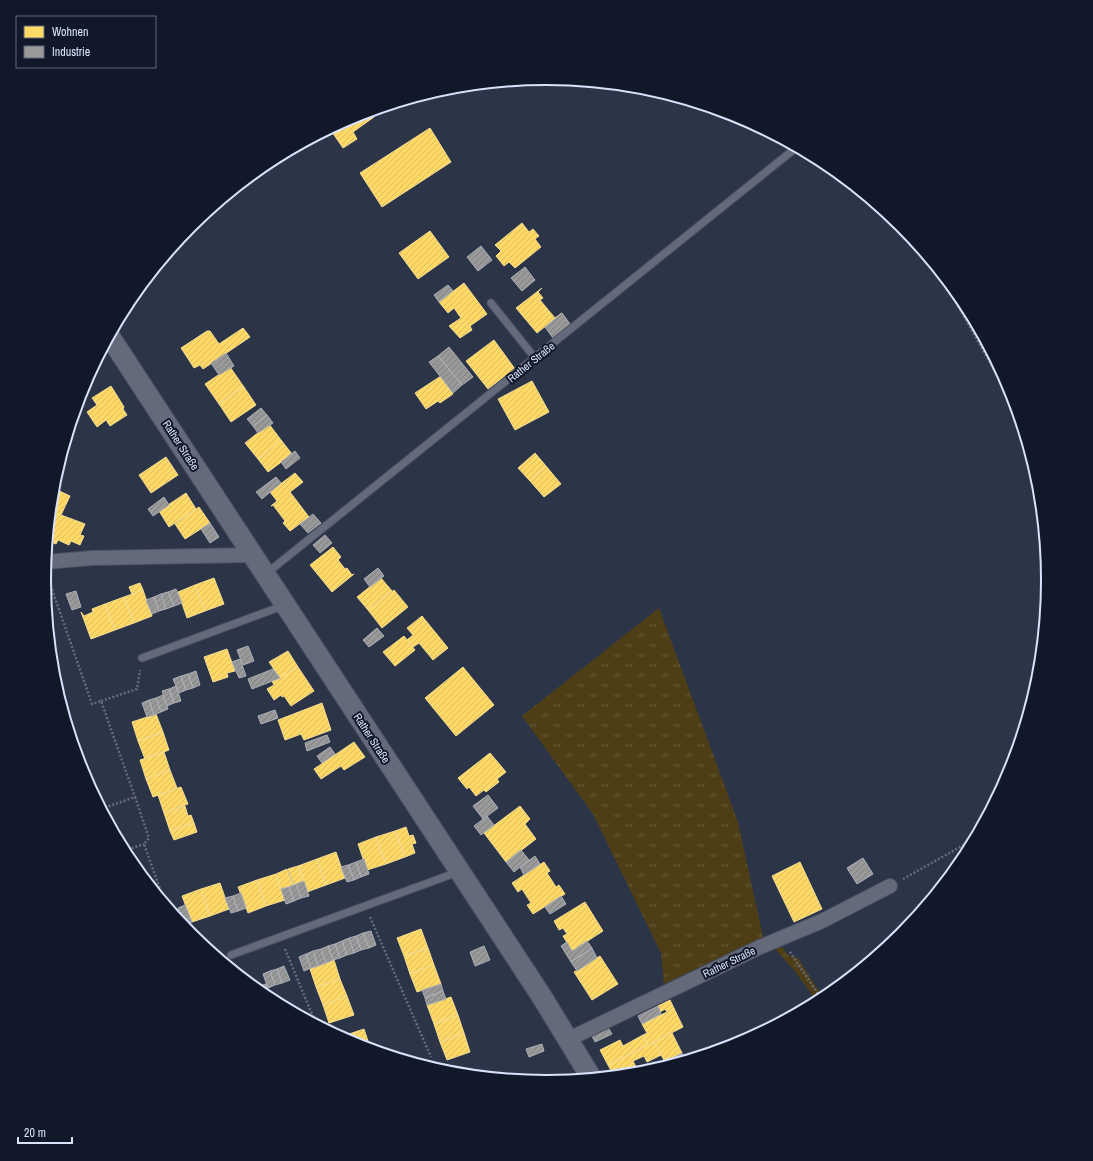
<svg xmlns="http://www.w3.org/2000/svg" width="1093" height="1161" font-family="'Archivo Narrow',sans-serif">
<defs>
<pattern id="grass-tufts" width="24" height="20" patternUnits="userSpaceOnUse"><rect width="24" height="20" fill="#4e3e16"/><path d="M3 7l-1-3M5 7V3M7 7l1-3M15 17l-1-3M17 17v-4M19 17l1-3" fill="none" stroke="#675a39"/></pattern>
<pattern id="homes-hatch" width="6" height="6" patternUnits="userSpaceOnUse"><rect width="6" height="6" fill="#ffd966"/><path d="M-1 1l2-2M0 6l6-6M5 7l2-2" fill="none" stroke="#d9bb61"/></pattern>
<pattern id="industry-hatch" width="6" height="6" patternUnits="userSpaceOnUse"><rect width="6" height="6" fill="#999"/><path d="M-1 1l2-2M0 6l6-6M5 7l2-2" fill="none" stroke="#7f8082"/></pattern>
</defs>
<rect width="100%" height="100%" fill="#2c3448"/>
<path fill="url(#grass-tufts)" d="M659,608L738,822L763,937L664,984L661,953L593,814L522,716Z
M775,944L781,946L788,955L798,958L824,999L818,1003L794,970L776,950Z"/>
<path fill="url(#homes-hatch)" stroke="#f3dc92" d="M370,111L374,117L353,132L357,139L343,148L330,129L354,116Z
M430,128L451,162L382,207L360,173Z
M522,223L529,232L533,229L539,236L535,239L541,247L515,268L509,262L504,266L496,256L501,251L495,245Z
M430,231L449,257L418,279L399,253Z
M464,283L487,314L470,326L472,330L460,338L449,326L461,318L454,308L448,313L439,302Z
M542,288L538,292L543,298L540,300L555,318L562,313L537,333L516,308Z
M243,328L250,337L203,369L200,365L194,368L181,348L207,331H210L219,344Z
M494,340L515,369L488,389L466,361Z
M230,367L244,387L219,404L205,384Z
M441,376L453,394L440,403L438,401L426,409L415,393Z
M532,381L549,412L515,430L498,399Z
M111,386L124,407L123,409L127,415L110,426L106,420L97,427L87,412L97,405L92,398Z
M244,387L256,405L231,422L219,404Z
M269,424L281,440L258,459L245,443Z
M281,440L292,454L268,472L258,459Z
M535,453L546,466L530,481L518,468Z
M166,457L178,475L151,493L139,475Z
M546,466L561,484L544,497L530,481Z
M295,473L303,482L290,492L309,517L290,531L283,523L285,521L273,505L271,506L277,501L270,492Z
M53,488L70,496L61,515L85,524L80,535L84,536L80,545L71,541L69,545L58,540L56,544L49,541L54,531L49,529Z
M186,493L196,509L169,527L159,511Z
M199,507L210,523L185,539L175,524Z
M333,547L341,557L338,560L345,569L347,568L352,575L354,574L332,592L310,565Z
M214,578L224,604L205,611L195,585Z
M381,578L392,591L368,610L357,597Z
M140,583L143,590L132,594L129,587Z
M195,585L205,611L187,618L178,592Z
M143,590L152,616L134,623L124,597Z
M394,590L408,607L382,628L368,610Z
M124,597L134,623L115,630L105,604Z
M105,604L115,630L91,639L81,612L84,616L93,612L92,609Z
M422,616L448,648L433,660L419,643L413,647L407,640L413,635L407,628Z
M404,636L415,650L395,666L383,652Z
M227,649L235,671L227,673L228,677L213,682L204,657Z
M288,651L298,667L280,678L269,662Z
M298,667L314,691L291,706L284,696L282,697L281,695L274,700L267,689L274,685L272,681L280,678Z
M463,667L494,705L456,736L425,698Z
M322,703L331,730L304,740L301,734L285,740L278,720Z
M156,714L163,732L138,741L132,722Z
M163,732L169,750L145,759L138,741Z
M354,742L365,757L344,770L341,766L321,779L314,769Z
M164,752L170,770L146,779L140,760Z
M490,753L506,772L497,779L499,782L486,792L484,790L476,796L469,787L467,789L458,778Z
M170,770L177,788L153,797L146,779Z
M181,787L188,804L164,813L158,795Z
M185,806L188,816L191,815L194,823L170,831L164,813Z
M520,806L530,819L525,824L536,839L506,862L484,833Z
M194,823L197,832L174,840L170,831Z
M406,827L409,836L413,835L416,843L412,844L415,853L405,857L395,831Z
M395,831L405,857L386,864L376,837Z
M376,837L386,864L367,870L358,844Z
M336,852L345,878L326,885L317,859Z
M317,859L326,885L307,892L298,866Z
M544,862L550,871L547,873L556,887L559,885L565,894L533,914L527,905L531,903L522,889L518,892L512,883Z
M800,862L822,909L794,922L772,876Z
M298,866L304,881L294,885L288,869Z
M287,869L293,885L281,889L276,874Z
M276,874L285,900L266,906L257,880Z
M257,880L266,906L248,913L238,887Z
M220,883L229,909L210,916L201,889Z
M201,889L210,916L192,922L182,896Z
M585,902L603,931L572,951L563,936L567,934L563,928L559,930L554,921Z
M421,929L428,948L404,956L397,938Z
M428,948L434,965L410,974L404,956Z
M600,956L618,984L592,1000L574,972Z
M334,960L340,979L316,987L310,969Z
M434,965L441,984L417,992L410,974Z
M340,979L347,996L323,1005L316,987Z
M347,996L354,1015L329,1023L323,1005Z
M451,997L458,1015L434,1024L427,1005Z
M670,1000L683,1027L648,1045L643,1035L647,1033L642,1024L667,1012L665,1009L660,1012L658,1006Z
M458,1015L464,1033L440,1042L434,1024Z
M364,1029L370,1047L366,1048L354,1045L340,1037Z
M464,1033L470,1052L447,1060L440,1042Z
M672,1033L682,1053L665,1062L654,1042Z
M643,1035L648,1045L608,1065L600,1050L620,1040L623,1046Z
M654,1042L661,1055L647,1062L644,1056L633,1061L639,1073L637,1074L614,1076L608,1065Z
M561,1077L562,1081L545,1083Z"/>
<path fill="url(#industry-hatch)" stroke="#acafb6" d="M481,246L492,260L478,271L467,257Z
M525,267L535,280L522,291L511,278Z
M448,285L453,291L439,302L434,295Z
M562,313L570,324L553,338L545,327Z
M449,347L473,377L462,385L438,356Z
M226,353L234,366L219,375L211,363Z
M438,356L462,385L453,393L429,362Z
M261,408L267,415L253,426L247,419Z
M267,415L273,423L258,433L253,426Z
M295,451L300,458L286,469L281,462Z
M276,477L281,483L262,499L256,492Z
M164,497L169,505L153,516L148,509Z
M313,514L321,523L308,533L300,524Z
M210,523L219,537L210,543L201,529Z
M325,535L332,543L320,553L313,545Z
M378,568L384,576L370,587L364,579Z
M176,589L182,603L174,606L168,592Z
M76,591L81,607L72,610L66,594Z
M168,592L174,606L166,609L161,594Z
M161,594L166,609L159,611L154,597Z
M154,597L159,611L152,614L146,600Z
M377,628L384,636L369,647L363,640Z
M248,646L254,661L243,665L237,650Z
M240,659L246,676L239,678L232,662Z
M273,669L280,678L252,689L248,679Z
M196,671L200,685L193,688L188,674Z
M188,674L193,688L186,690L181,676Z
M181,676L186,690L179,693L173,679Z
M176,686L181,701L174,703L169,689Z
M169,689L174,703L167,706L162,691Z
M163,695L168,709L161,712L156,698Z
M156,698L161,712L154,715L149,700Z
M149,700L154,715L147,717L142,703Z
M275,710L278,718L261,724L258,716Z
M327,735L330,742L307,751L305,743Z
M330,747L335,754L322,763L317,756Z
M488,795L498,808L483,819L473,806Z
M487,816L494,825L481,835L474,826Z
M521,850L529,860L514,872L506,862Z
M535,856L540,864L524,875L520,867Z
M863,858L873,874L857,884L847,868Z
M364,859L369,874L361,877L356,862Z
M356,862L361,877L354,880L348,865Z
M348,865L354,880L347,882L341,867Z
M304,881L309,896L301,898L296,884Z
M296,884L301,898L294,901L289,887Z
M289,887L294,901L286,904L281,889Z
M241,893L246,908L238,911L233,896Z
M233,896L238,911L231,913L225,898Z
M561,896L566,904L550,914L545,907Z
M185,905L192,922L184,925L178,908Z
M371,931L376,945L369,948L363,933Z
M363,933L369,948L361,950L356,936Z
M356,936L361,950L354,953L349,938Z
M349,938L354,953L347,955L342,941Z
M342,941L347,955L340,958L335,944Z
M587,941L592,948L571,962L561,946L567,942L572,951Z
M335,944L340,958L333,960L328,946Z
M328,946L333,960L326,963L321,949Z
M484,946L490,960L475,966L470,952Z
M592,948L597,958L577,971L571,962Z
M321,949L326,963L318,966L313,951Z
M313,951L318,966L311,968L306,954Z
M306,954L311,968L304,971L299,957Z
M284,966L290,980L282,983L277,969Z
M277,969L282,983L275,985L270,971Z
M270,971L275,985L268,988L263,974Z
M266,984L271,998L268,999L262,994L259,986Z
M441,984L443,991L425,998L422,990Z
M259,986L262,994L254,988Z
M443,991L446,999L427,1005L425,998Z
M658,1006L661,1014L642,1024L638,1016Z
M607,1026L612,1034L595,1042L591,1034Z
M542,1044L544,1051L529,1057L526,1049Z
M682,1053L686,1061L667,1067L665,1062Z"/>
<g fill="none" stroke-linecap="round" stroke-linejoin="round">
<defs>
<path id="lane" d="M491,303L535,358
M267,573L797,147
M142,658L285,605
M231,955L458,872"/>
<path id="street" d="M46,562L92,558L252,555
M569,1039L760,947L822,921L890,886"/>
<path id="secondary" d="M110,337L542,997L592,1079"/>
</defs>
<use href="#lane" stroke="#4a5062" stroke-width="9"/>
<use href="#street" stroke="#4a5062" stroke-width="16"/>
<use href="#secondary" stroke="#4a5062" stroke-width="22"/>
<path stroke="#676c7a" stroke-width="2.5" stroke-dasharray="2 2" stroke-linecap="butt" d="M936,267L996,373L1023,429
M48,578L92,704L101,701L135,797
M101,701L137,689L140,670
M103,811L104,808L135,797L149,838L144,844L166,906
M124,851L144,844
M903,879L976,838
M370,917L431,1057
M207,949L220,952
M285,949L316,1024
M790,952L822,1000"/>
<use href="#lane" stroke="#646a7a" stroke-width="7"/>
<use href="#street" stroke="#646a7a" stroke-width="14"/>
<use href="#secondary" stroke="#646a7a" stroke-width="20"/>
</g>
<g text-anchor="middle" stroke-width="4" stroke-linejoin="round" paint-order="stroke">
<g font-size="11" fill="#d8e2fa" stroke="#111829">
<text transform="translate(531 362) rotate(-39)" y="4">Rather Straße</text>
<text transform="translate(181 445) rotate(57)" y="4">Rather Straße</text>
<text transform="translate(372 738) rotate(57)" y="4">Rather Straße</text>
<text transform="translate(729 962) rotate(-26)" y="4">Rather Straße</text>
</g>
</g>
<path d="M0 0H1093V1161H0ZM51 580a495 495 0 1 1 990 0a495 495 0 1 1-990 0Z" fill="#111829" fill-rule="evenodd"/>
<path fill="none" stroke="#d8e2fa" stroke-width="2" d="M51 580a495 495 0 1 1 990 0a495 495 0 1 1-990 0Z"/>
<rect x="16" y="16" width="140" height="52" fill="#111829" stroke="#61697d"/>
<rect x="24" y="26" width="20" height="12" fill="#ffd966" stroke="#61697d"/>
<text x="52" y="36" font-size="12" fill="#d8e2fa">Wohnen</text>
<rect x="24" y="46" width="20" height="12" fill="#999999" stroke="#61697d"/>
<text x="52" y="56" font-size="12" fill="#d8e2fa">Industrie</text>
<path d="M18 1137v6h54v-6" fill="none" stroke="#d8e2fa" stroke-width="2"/>
<text x="24" y="1137" font-size="12" fill="#d8e2fa" stroke="#111829" stroke-width="3" paint-order="stroke">20 m</text>
</svg>
